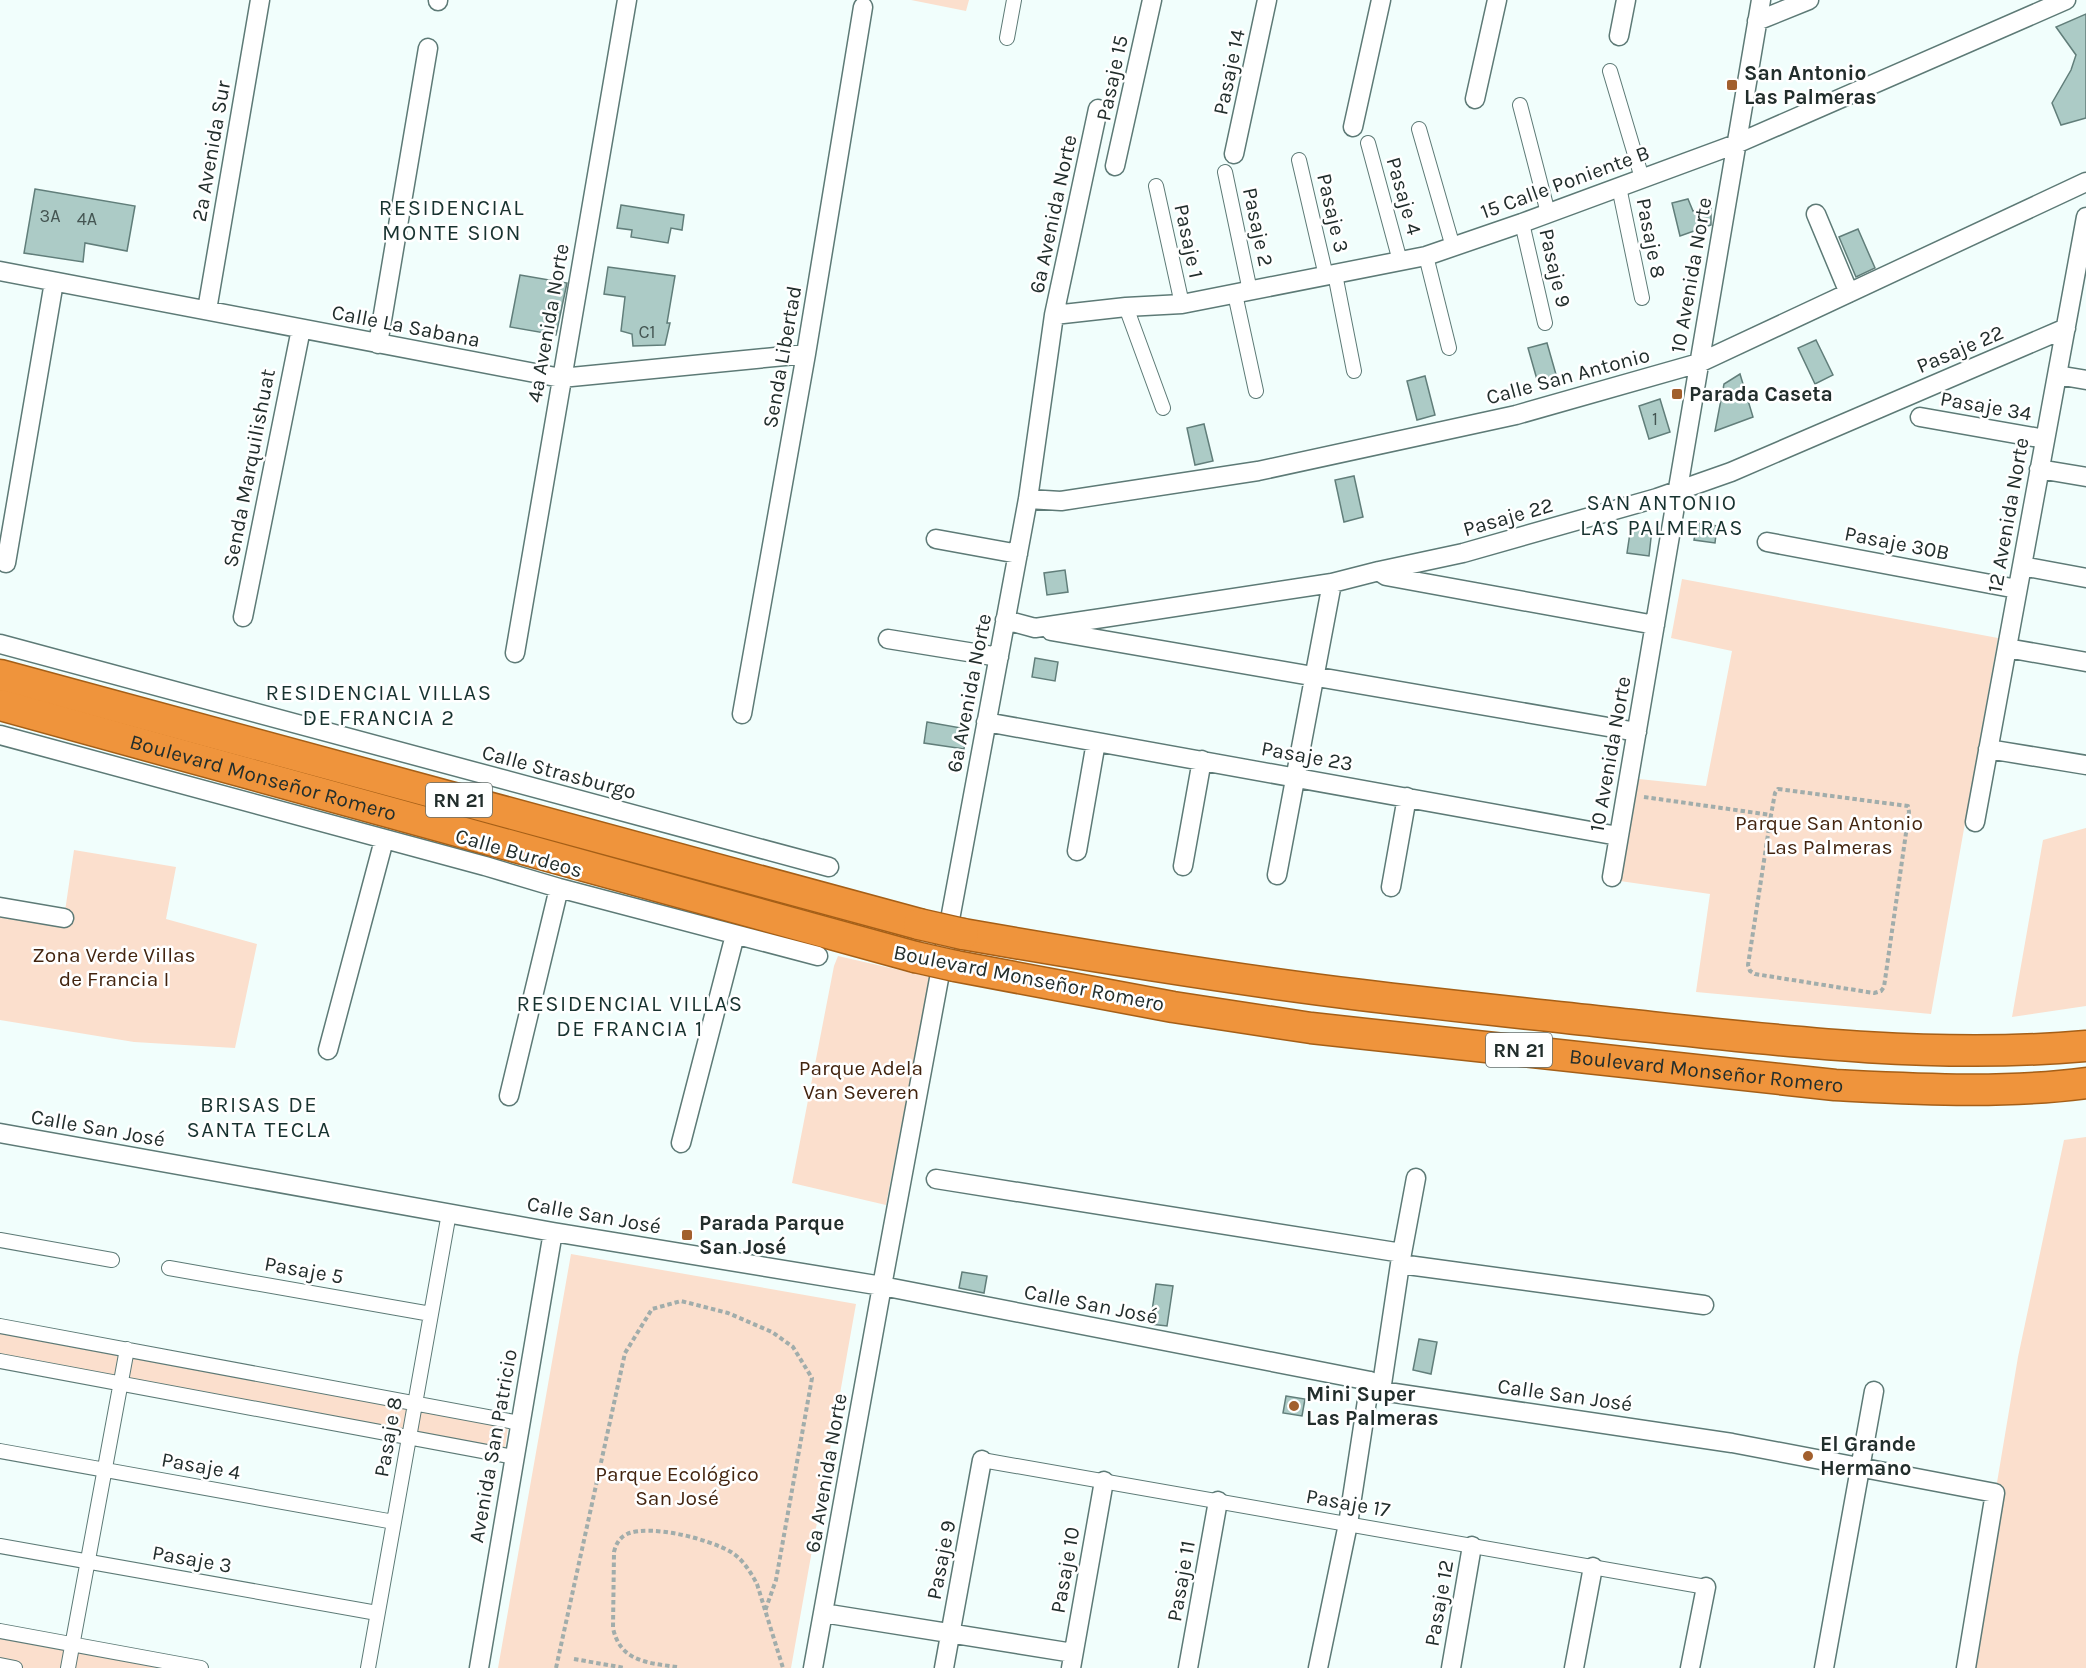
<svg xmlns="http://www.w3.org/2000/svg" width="2086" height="1668" font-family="Karla,sans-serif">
<rect width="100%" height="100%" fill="#f1fefc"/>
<path fill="#fbdfcd" d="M911,0H969L966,11Z
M1682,579L1998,638L1931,1014L1696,992L1710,894L1620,881L1639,779L1706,786L1732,651L1671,638Z
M2086,828V1006L2012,1017L2043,840Z
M74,850L176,867L166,919L257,944L235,1048L134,1042L0,1020V907L64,918Z
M838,956L930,977L886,1205L792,1183L834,966Z
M2086,1137V1668H1966L2018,1357L2064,1140Z
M571,1254L856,1304L791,1668H498Z
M0,1326L509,1421L504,1455L0,1361Z
M0,1632L200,1668H16L0,1665Z"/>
<path fill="#accbc6" stroke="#617e7a" stroke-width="1.5" d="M2086,14V118L2061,125L2052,103L2071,70L2076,55L2056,27Z
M35,189L135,206L127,251L85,243L83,262L24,253Z
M1688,199L1693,211L1711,206V225L1680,236L1672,203Z
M621,205L684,215L682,230L671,228L668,243L631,237L632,230L617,228Z
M1858,229L1875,268L1856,277L1839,237Z
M608,267L675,276L667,323H670L665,345L633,346L632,334L621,331L625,297L604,294Z
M520,275L567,283L556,335L510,327Z
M1816,340L1833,375L1815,384L1798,348Z
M1547,343L1559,385L1540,390L1528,348Z
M1740,374L1753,417L1715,431L1724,384Z
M1425,376L1435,415L1417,420L1407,381Z
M1660,399L1670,432L1649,439L1639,406Z
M1204,424L1213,461L1195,465L1187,428Z
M1354,476L1363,517L1344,522L1335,480Z
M1697,523L1717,526L1715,543L1694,540Z
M1631,526L1652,529L1649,556L1627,553Z
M1065,570L1068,592L1047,595L1044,573Z
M1035,658L1058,662L1055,681L1032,677Z
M927,722L967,729L964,749L924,743Z
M962,1272L987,1276L984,1293L959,1288Z
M1156,1284L1173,1286L1167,1326L1150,1324Z
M1419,1339L1437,1342L1431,1374L1413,1370Z
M1286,1396L1305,1399L1302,1416L1283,1413Z"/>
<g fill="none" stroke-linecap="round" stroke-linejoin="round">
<defs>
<path id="pedestrian" d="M1007,38L1014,0
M1610,71L1642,178
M1520,105L1548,213
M1419,129L1453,247
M1368,143L1400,261
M1299,160L1326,276
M1225,172L1250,291
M1156,186L1182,304
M1619,187L1642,298
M1522,223L1545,323
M1426,256L1449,348
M1335,274L1354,371
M1235,294L1256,391
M1126,307L1163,408
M0,1240L112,1260
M169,1268L431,1314
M0,1326L520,1423
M0,1361L514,1457
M0,1451L394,1522
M982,1460L1706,1587
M0,1546L377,1613
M0,1631L201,1668
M0,1665L15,1668
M68,1668L127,1349
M368,1668L449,1213"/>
<path id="minor" d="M438,1V0
M1757,21L1809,0
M1619,36L1626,0
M1475,99L1497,0
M1353,127L1381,0
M1234,154L1267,0
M1115,166L1152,0
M1816,214L1849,293
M0,271L561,378L806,354
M207,310L260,0
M1054,315L1126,307L1182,304L1426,256L1522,223L1736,144L2066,0
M378,344L428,48
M2057,375L2086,380
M1920,417L2045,439
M2039,469L2086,477
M1028,499L1061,501L1258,471L1516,415L1699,363L2086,182
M936,539L1018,554
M1767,542L2017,589
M6,563L54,282
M2022,566L2086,578
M1380,572L1386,576L1655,625
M243,617L301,329
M1005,620L1035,628L1109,617L1332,583L1379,571L1463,553L1657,498L1731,472L2066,328
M1051,631L1637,732
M888,639L999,657
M0,644L829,867
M2007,648L2086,662
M515,653L627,0
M742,714L806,354L863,7
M986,722L1618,836
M0,735L485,866L559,888L818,956
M1988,749L2086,765
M1975,822L2086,217
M1077,851L1096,742
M1183,866L1202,760
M1277,875L1332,583
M1612,877L1761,0
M1391,887L1407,797
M0,907L64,918
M328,1050L384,840
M509,1096L559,888
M0,1133L553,1232L882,1286L1370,1381L1381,1391L1732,1443L1995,1493L1966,1668
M681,1143L735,935
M936,1179L1402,1253
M1400,1264L1704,1305
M1381,1391L1400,1264L1416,1178
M823,1613L1073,1653
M479,1668L553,1232
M813,1668L882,1286L1028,499L1054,315L1098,109
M944,1668L982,1460
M1071,1668L1104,1481
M1188,1668L1218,1501
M1318,1668L1348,1524L1370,1381
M1451,1668L1472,1546
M1574,1668L1593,1567
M1690,1668L1706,1587
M1824,1668L1874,1391"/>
<g id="trunk">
<path d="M0,675L919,924"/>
<path id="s1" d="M0,705L915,957"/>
<path d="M963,934C1095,957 1228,979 1361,995C1442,1005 1523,1013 1604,1022C1764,1039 1925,1060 2086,1046"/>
<path id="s2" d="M955,966L1173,1007L1311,1028L1835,1085C1918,1089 2003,1094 2086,1083"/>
</g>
</defs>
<use href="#pedestrian" stroke="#5d7a76" stroke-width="16"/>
<use href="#minor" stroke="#5d7a76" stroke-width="21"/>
<use href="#trunk" stroke="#a55f17" stroke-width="33"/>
<path stroke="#a1adab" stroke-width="4" stroke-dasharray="4.5 3" stroke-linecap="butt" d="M1778,789L1908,806L1909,812L1884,987L1881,991L1874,993L1755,974L1750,971L1748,965L1771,815L1775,793Z
M1644,797L1771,815
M574,1659L625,1668
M677,1667C649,1663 620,1662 613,1628L614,1552C616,1544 619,1538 627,1534C651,1524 709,1539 731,1552C743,1559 751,1573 757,1584L783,1668
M556,1668L625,1353L652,1309L681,1301L728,1313L772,1332L793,1347L812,1378L776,1580L765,1611"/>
<use href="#pedestrian" stroke="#fff" stroke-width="14"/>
<use href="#minor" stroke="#fff" stroke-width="18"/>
<use href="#trunk" stroke="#ef943c" stroke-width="30"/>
<defs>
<path id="trunk-bridge" d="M919,924L963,934
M915,957L955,966"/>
</defs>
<use href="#trunk-bridge" stroke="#a55f17" stroke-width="33" stroke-linecap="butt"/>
<use href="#trunk-bridge" stroke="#ef943c" stroke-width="30"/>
</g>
<g fill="#a25f2d" stroke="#fff" stroke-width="2">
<rect x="1726" y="79" width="12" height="12" rx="3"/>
<rect x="1671" y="388" width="12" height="12" rx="3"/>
<rect x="681" y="1229" width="12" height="12" rx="3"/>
<circle cx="1294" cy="1406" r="6"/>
<circle cx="1808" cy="1456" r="6"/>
</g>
<g text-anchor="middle" stroke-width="5" stroke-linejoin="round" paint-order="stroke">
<g font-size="18" fill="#445552">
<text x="50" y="222">3A</text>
<text x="87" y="225">4A</text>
<text x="647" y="338">C1</text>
<text x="1655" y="425">1</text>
</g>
<g fill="#fff" stroke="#646d6b" stroke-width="1.5">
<rect x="426" y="783" width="66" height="34" rx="4.5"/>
<rect x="1486" y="1033" width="66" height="34" rx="4.5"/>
</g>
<g font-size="20" font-weight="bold" fill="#222e2c">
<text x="459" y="807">RN 21</text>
<text x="1519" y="1057">RN 21</text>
</g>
<g font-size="21" fill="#222e2c" stroke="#fff">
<text transform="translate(1229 72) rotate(-78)" y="7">Pasaje 14</text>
<text transform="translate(1112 78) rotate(-78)" y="7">Pasaje 15</text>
<text transform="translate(211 151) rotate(-80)" y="7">2a Avenida Sur</text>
<text transform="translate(1565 182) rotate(-20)" y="7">15 Calle Poniente B</text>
<text transform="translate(1404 196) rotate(74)" y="7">Pasaje 4</text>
<text transform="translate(1333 213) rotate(77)" y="7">Pasaje 3</text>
<text transform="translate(1053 214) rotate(-78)" y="7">6a Avenida Norte</text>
<text transform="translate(1258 227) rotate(78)" y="7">Pasaje 2</text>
<text transform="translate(1651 238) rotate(79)" y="7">Pasaje 8</text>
<text transform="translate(1189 241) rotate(78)" y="7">Pasaje 1</text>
<text transform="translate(1555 268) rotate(77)" y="7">Pasaje 9</text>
<text transform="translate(1691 275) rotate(-80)" y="7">10 Avenida Norte</text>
<text transform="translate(548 323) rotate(-80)" y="7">4a Avenida Norte</text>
<text transform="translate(406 326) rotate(11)" y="7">Calle La Sabana</text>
<text transform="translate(1960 349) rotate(-23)" y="7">Pasaje 22</text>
<text transform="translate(782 357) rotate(-80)" y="7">Senda Libertad</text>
<text transform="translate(1568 376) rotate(-15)" y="7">Calle San Antonio</text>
<text transform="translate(1986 406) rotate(10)" y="7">Pasaje 34</text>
<text transform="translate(249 468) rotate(-79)" y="7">Senda Marquilishuat</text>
<text transform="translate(2008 515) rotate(-80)" y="7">12 Avenida Norte</text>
<text transform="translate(1508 517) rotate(-16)" y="7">Pasaje 22</text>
<text transform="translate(1897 543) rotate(11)" y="7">Pasaje 30B</text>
<text transform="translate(969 693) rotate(-79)" y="7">6a Avenida Norte</text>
<text transform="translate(1610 754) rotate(-80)" y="7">10 Avenida Norte</text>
<text transform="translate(1307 756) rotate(10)" y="7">Pasaje 23</text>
<text transform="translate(559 772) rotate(15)" y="7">Calle Strasburgo</text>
<text dy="7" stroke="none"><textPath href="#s1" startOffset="273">Boulevard Monseñor Romero</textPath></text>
<text transform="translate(519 853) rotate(16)" y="7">Calle Burdeos</text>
<text transform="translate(1029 978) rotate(11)" y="7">Boulevard Monseñor Romero</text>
<text dy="7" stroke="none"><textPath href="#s2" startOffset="759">Boulevard Monseñor Romero</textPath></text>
<text transform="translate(98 1128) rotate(10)" y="7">Calle San José</text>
<text transform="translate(594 1215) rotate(10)" y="7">Calle San José</text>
<text transform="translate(304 1270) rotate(10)" y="7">Pasaje 5</text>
<text transform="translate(1091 1304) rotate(11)" y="7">Calle San José</text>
<text transform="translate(1565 1395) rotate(8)" y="7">Calle San José</text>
<text transform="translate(388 1437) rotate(-80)" y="7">Pasaje 8</text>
<text transform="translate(493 1446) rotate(-80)" y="7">Avenida San Patricio</text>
<text transform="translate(201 1466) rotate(10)" y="7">Pasaje 4</text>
<text transform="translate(826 1473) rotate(-80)" y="7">6ª Avenida Norte</text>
<text transform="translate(1348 1503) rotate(10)" y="7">Pasaje 17</text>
<text transform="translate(192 1559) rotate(10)" y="7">Pasaje 3</text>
<text transform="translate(941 1560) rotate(-79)" y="7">Pasaje 9</text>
<text transform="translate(1065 1570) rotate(-80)" y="7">Pasaje 10</text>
<text transform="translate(1181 1581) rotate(-80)" y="7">Pasaje 11</text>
<text transform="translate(1439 1603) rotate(-80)" y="7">Pasaje 12</text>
</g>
<g font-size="21" font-weight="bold" fill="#222e2c" stroke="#fff" text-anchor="start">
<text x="1744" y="80">San Antonio<tspan x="1744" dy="24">Las Palmeras</tspan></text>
<text x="1689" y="401">Parada Caseta</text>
<text x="699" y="1230">Parada Parque<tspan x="699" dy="24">San José</tspan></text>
<text x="1306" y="1401">Mini Super<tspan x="1306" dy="24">Las Palmeras</tspan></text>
<text x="1820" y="1451">El Grande<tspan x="1820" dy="24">Hermano</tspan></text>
</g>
<g font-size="21" fill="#42240f" stroke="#fff">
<text x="1829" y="830">Parque San Antonio<tspan x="1829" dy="24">Las Palmeras</tspan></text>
<text x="114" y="962">Zona Verde Villas<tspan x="114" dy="24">de Francia I</tspan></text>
<text x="861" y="1075">Parque Adela<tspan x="861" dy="24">Van Severen</tspan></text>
<text x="677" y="1481">Parque Ecológico<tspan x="677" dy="24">San José</tspan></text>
</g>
<g font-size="22" letter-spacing="1.5" fill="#183330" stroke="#fff">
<text x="452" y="215">RESIDENCIAL<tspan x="452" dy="25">MONTE SION</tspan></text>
<text x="1662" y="510">SAN ANTONIO<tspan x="1662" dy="25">LAS PALMERAS</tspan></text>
<text x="379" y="700">RESIDENCIAL VILLAS<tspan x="379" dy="25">DE FRANCIA 2</tspan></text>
<text x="630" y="1011">RESIDENCIAL VILLAS<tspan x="630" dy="25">DE FRANCIA 1</tspan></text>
<text x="259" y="1112">BRISAS DE<tspan x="259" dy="25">SANTA TECLA</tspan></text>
</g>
</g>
</svg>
